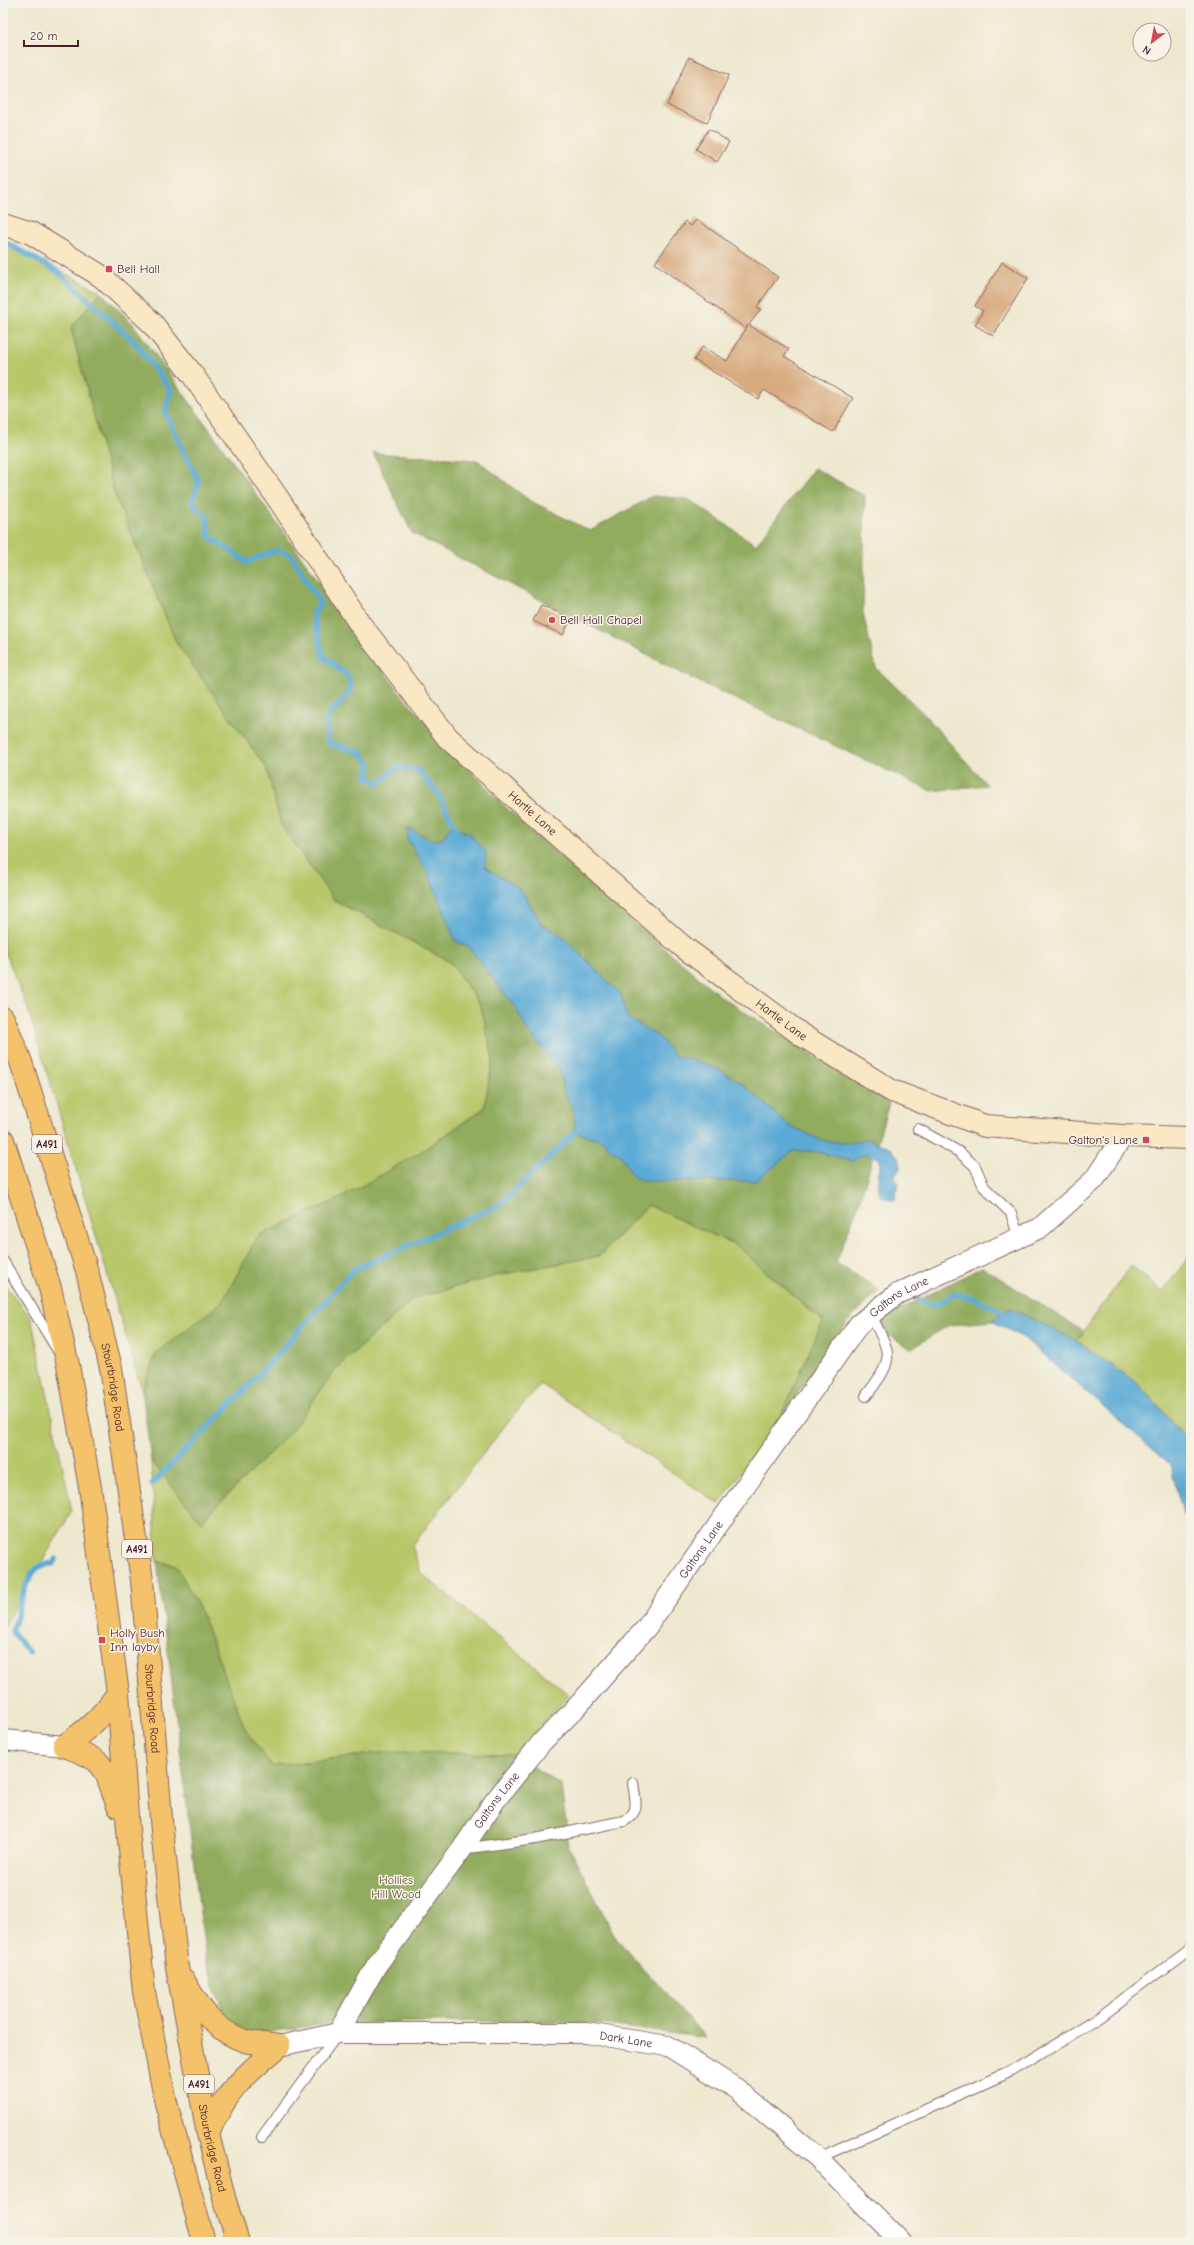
<svg xmlns="http://www.w3.org/2000/svg" width="1194" height="2245" font-family="'Comic Neue',sans-serif">
<rect width="100%" height="100%" fill="#f7f3e8"/>
<filter id="ink" filterUnits="userSpaceOnUse"><feTurbulence type="fractalNoise" baseFrequency=".025" numOctaves="2"/><feDisplacementMap in="SourceGraphic" scale="8" xChannelSelector="R" yChannelSelector="G"/><feConvolveMatrix kernelMatrix="1 2 1 2 8 2 1 2 1" color-interpolation-filters="sRGB"/></filter>
<filter id="wash" filterUnits="userSpaceOnUse"><feTurbulence type="fractalNoise" baseFrequency=".012" numOctaves="4" result="noise"/><feDisplacementMap in="SourceGraphic" scale="16" xChannelSelector="R" yChannelSelector="G"/><feGaussianBlur stdDeviation="0.9" result="paint"/><feColorMatrix in="noise" values="0 0 0 0 0 0 0 0 0 0 0 0 0 0 0 0 0 1.4 0 .05"/><feComposite in="paint" operator="in"/></filter>
<g filter="url(#wash)">
<rect width="100%" height="100%" fill="#eee8cf"/>
<path fill="#b7c76a" stroke="#80734a" d="M3,241L101,292L71,328L114,493L177,644L266,767L281,825L334,900L450,962L481,1006L493,1059L484,1108L419,1153L339,1199L258,1236L222,1302L156,1353L142,1390L28,1009L3,947Z
M648,1205L737,1246L823,1322L779,1420L719,1504L541,1384L507,1423L412,1546L421,1573L569,1695L514,1754L389,1752L272,1766L246,1732L199,1607L176,1566L157,1561L151,1460L201,1522L292,1430L337,1368L414,1298L503,1274L599,1256Z
M1191,1254V1443L1136,1382L1077,1341L1131,1265L1162,1292Z
M3,1283L31,1317L72,1511L3,1628Z"/>
<path fill="#91ac5e" stroke="#6e6644" d="M101,292L134,325L401,695L501,803L625,915L724,999L889,1103L859,1203L836,1263L880,1290L850,1319L779,1420L823,1321L737,1246L648,1205L599,1256L503,1274L414,1298L337,1368L292,1430L201,1522L151,1460L142,1390L156,1353L222,1302L258,1236L339,1199L419,1153L484,1109L493,1059L481,1006L450,962L334,900L281,825L266,767L177,644L114,493L71,328Z
M373,453L477,460L529,500L590,531L653,496L688,499L756,545L814,468L865,496L863,614L876,668L922,712L987,785L931,791L689,677L412,533Z
M982,1267L1084,1332L1077,1341L1010,1309L992,1321L949,1325L911,1349L889,1335L867,1327Z
M157,1561L176,1565L199,1607L246,1731L272,1766L389,1752L514,1754L561,1785L569,1847L616,1938L706,2038L600,2024L514,2021L333,2023L245,2035L225,2018L206,1962Z"/>
<path fill="#5caad6" stroke="#536480" d="M449,827L469,833L486,852L485,867L521,890L542,924L561,935L621,994L627,1017L659,1037L675,1056L691,1059L720,1070L743,1084L788,1125L821,1140L841,1143L868,1139L892,1149L900,1160L901,1167L894,1178L898,1182L895,1200L881,1197L877,1183L880,1168L879,1158L864,1154L852,1161L814,1151H793L756,1181H645L633,1177L620,1154L611,1150L604,1141L575,1132L574,1110L564,1093L560,1070L527,1030L517,1010L468,946L456,942L429,875L407,839L408,828L431,840L443,839Z
M1010,1308L1077,1341L1136,1382L1191,1443V1523L1183,1514L1170,1464L1024,1338L992,1321Z"/>
<g fill="none" stroke-linecap="round" stroke-linejoin="round">
<path stroke="#5caad6" stroke-width="5.5" d="M3,241L57,271L134,341L171,390L165,412L199,482L192,503L207,517L209,536L247,562L277,550L292,556L320,603L313,614L323,656L349,677L351,691L327,716L328,743L360,752L370,764L367,777L379,783L397,767L418,770L437,792L457,830
M914,1296C931,1309 938,1306 954,1294L974,1298L1004,1313
M152,1484L259,1375L353,1270L501,1204L575,1132
M29,1653L12,1631C22,1610 22,1561 53,1564L56,1559"/>
</g>
<g id="blocks">
<path fill="#d7aa7f" d="M689,57L729,75L707,123L667,105Z
M709,129L729,142L717,162L696,149Z
M696,219L778,277L757,307L761,309L749,325L789,349L784,356L853,398L833,432L764,390L758,399L694,360L702,347L727,361L748,325L746,329L655,263L685,222L690,226Z
M1002,262L1028,278L993,336L975,325L983,311L975,306Z
M541,605L571,618L563,635L533,621Z"/>
</g>
</g>
<g filter="url(#ink)">
<use href="#blocks" fill-opacity="0" stroke="#836564" stroke-width="1"/>
<g fill="none" stroke-linecap="round" stroke-linejoin="round">
<defs>
<path id="service" d="M918,1129L959,1152L975,1166L984,1187L1011,1213L1019,1238
M3,1261L60,1354
M866,1396C895,1358 892,1357 871,1315
M462,1849L535,1839L624,1821C641,1812 635,1800 633,1783
M262,2137L337,2035
M818,2158L1012,2071L1100,2017L1186,1952L1191,1945"/>
<g id="minor">
<path d="M3,1740L64,1746"/>
<path id="s1" d="M338,2033L376,1966L462,1849L494,1802L542,1742L574,1710L646,1628L859,1324L897,1294L1040,1228L1094,1180L1123,1136"/>
<path id="s2" d="M279,2046L338,2033H586L668,2046L737,2089L818,2158L901,2242"/>
</g>
<g id="secondary">
<path id="s3" d="M3,224L31,233L101,276L151,322L192,374L279,500L360,624L448,738L682,946L803,1036L892,1091L985,1126L1123,1136L1191,1138"/>
</g>
<g id="trunk">
<path id="s4" d="M3,1018L21,1062L87,1271L111,1368L142,1580L162,1831L177,1967L208,2134L225,2201L238,2242"/>
<path d="M3,1140L50,1288L68,1365L90,1487L118,1693L128,1830L144,1992L166,2103L204,2242"/>
<path d="M64,1746C108,1761 103,1766 118,1806"/>
<path d="M64,1746C88,1729 101,1718 118,1693"/>
<path d="M184,1981C199,2007 214,2031 245,2041C255,2044 268,2044 279,2046"/>
<path d="M208,2134C226,2090 244,2076 279,2046"/>
</g>
</defs>
<use href="#service" stroke="#836564" stroke-width="12"/>
<use href="#minor" stroke="#836564" stroke-width="22"/>
<use href="#secondary" stroke="#836564" stroke-width="24"/>
<use href="#trunk" stroke="#836564" stroke-width="24"/>
<use href="#service" stroke="#fff" stroke-width="10"/>
<use href="#minor" stroke="#fff" stroke-width="20"/>
<use href="#secondary" stroke="#fae7c3" stroke-width="22"/>
<use href="#trunk" stroke="#f3c26a" stroke-width="22"/>
</g>
</g>
<g fill="#d1495b" stroke="#f7f3e8" stroke-width="1.5">
<rect x="105" y="265" width="8" height="8" rx="2"/>
<circle cx="552" cy="620" r="4"/>
<rect x="1142" y="1136" width="8" height="8" rx="2"/>
<rect x="98" y="1636" width="8" height="8" rx="2"/>
</g>
<g text-anchor="middle" stroke-width="3" stroke-linejoin="round" paint-order="stroke">
<g fill="#f7f3e8" stroke="#7e5f64" stroke-width="1">
<rect x="32" y="1135" width="30" height="18" rx="3"/>
<rect x="122" y="1540" width="30" height="18" rx="3"/>
<rect x="184" y="2075" width="30" height="18" rx="3"/>
</g>
<g font-size="11" font-weight="bold" fill="#4a1f2b">
<text x="47" y="1148">A491</text>
<text x="137" y="1553">A491</text>
<text x="199" y="2088">A491</text>
</g>
<g font-size="12" fill="#4a1f2b" stroke="#f7f3e8" text-anchor="start">
<text x="117" y="273">Bell Hall</text>
<text x="560" y="624">Bell Hall Chapel</text>
<text x="1138" y="1144" text-anchor="end">Galton's Lane</text>
<text x="110" y="1637">Holly Bush<tspan x="110" dy="14">Inn layby</tspan></text>
</g>
<g font-size="12" fill="#4a1f2b" stroke="#f7f3e8">
<text dy="4" stroke="none"><textPath href="#s3" startOffset="804">Hartle Lane</textPath></text>
<text dy="4" stroke="none"><textPath href="#s3" startOffset="1128">Hartle Lane</textPath></text>
<text dy="4" stroke="none"><textPath href="#s1" startOffset="930">Galtons Lane</textPath></text>
<text dy="4" stroke="none"><textPath href="#s4" startOffset="386">Stourbridge Road</textPath></text>
<text dy="4" stroke="none"><textPath href="#s1" startOffset="606">Galtons Lane</textPath></text>
<text dy="4" stroke="none"><textPath href="#s4" startOffset="710">Stourbridge Road</textPath></text>
<text dy="4" stroke="none"><textPath href="#s1" startOffset="282">Galtons Lane</textPath></text>
<text dy="4" stroke="none"><textPath href="#s2" startOffset="349">Dark Lane</textPath></text>
<text dy="4" stroke="none"><textPath href="#s4" startOffset="1154">Stourbridge Road</textPath></text>
</g>
<g font-size="12" fill="#6b513e" stroke="#f7f3e8">
<text x="396" y="1884">Hollies<tspan x="396" dy="14">Hill Wood</tspan></text>
</g>
</g>
<rect width="1194" height="2245" fill="none" stroke="#f7f3e8" stroke-width="16"/>
<g transform="translate(1152 42) rotate(212)"><circle r="19" fill="#f7f3e8" stroke="#b29e9c"/>
<path d="M0-3L7 15L0 10L-7 15Z" fill="#d1495b"/>
<text y="-6" font-size="11" font-weight="bold" text-anchor="middle" fill="#4a1f2b">N</text>
</g>
<path d="M24 40v6h54v-6" fill="none" stroke="#4a1f2b" stroke-width="2"/>
<text x="30" y="40" font-size="12" fill="#4a1f2b" stroke="#f7f3e8" stroke-width="3" paint-order="stroke">20 m</text>
</svg>
